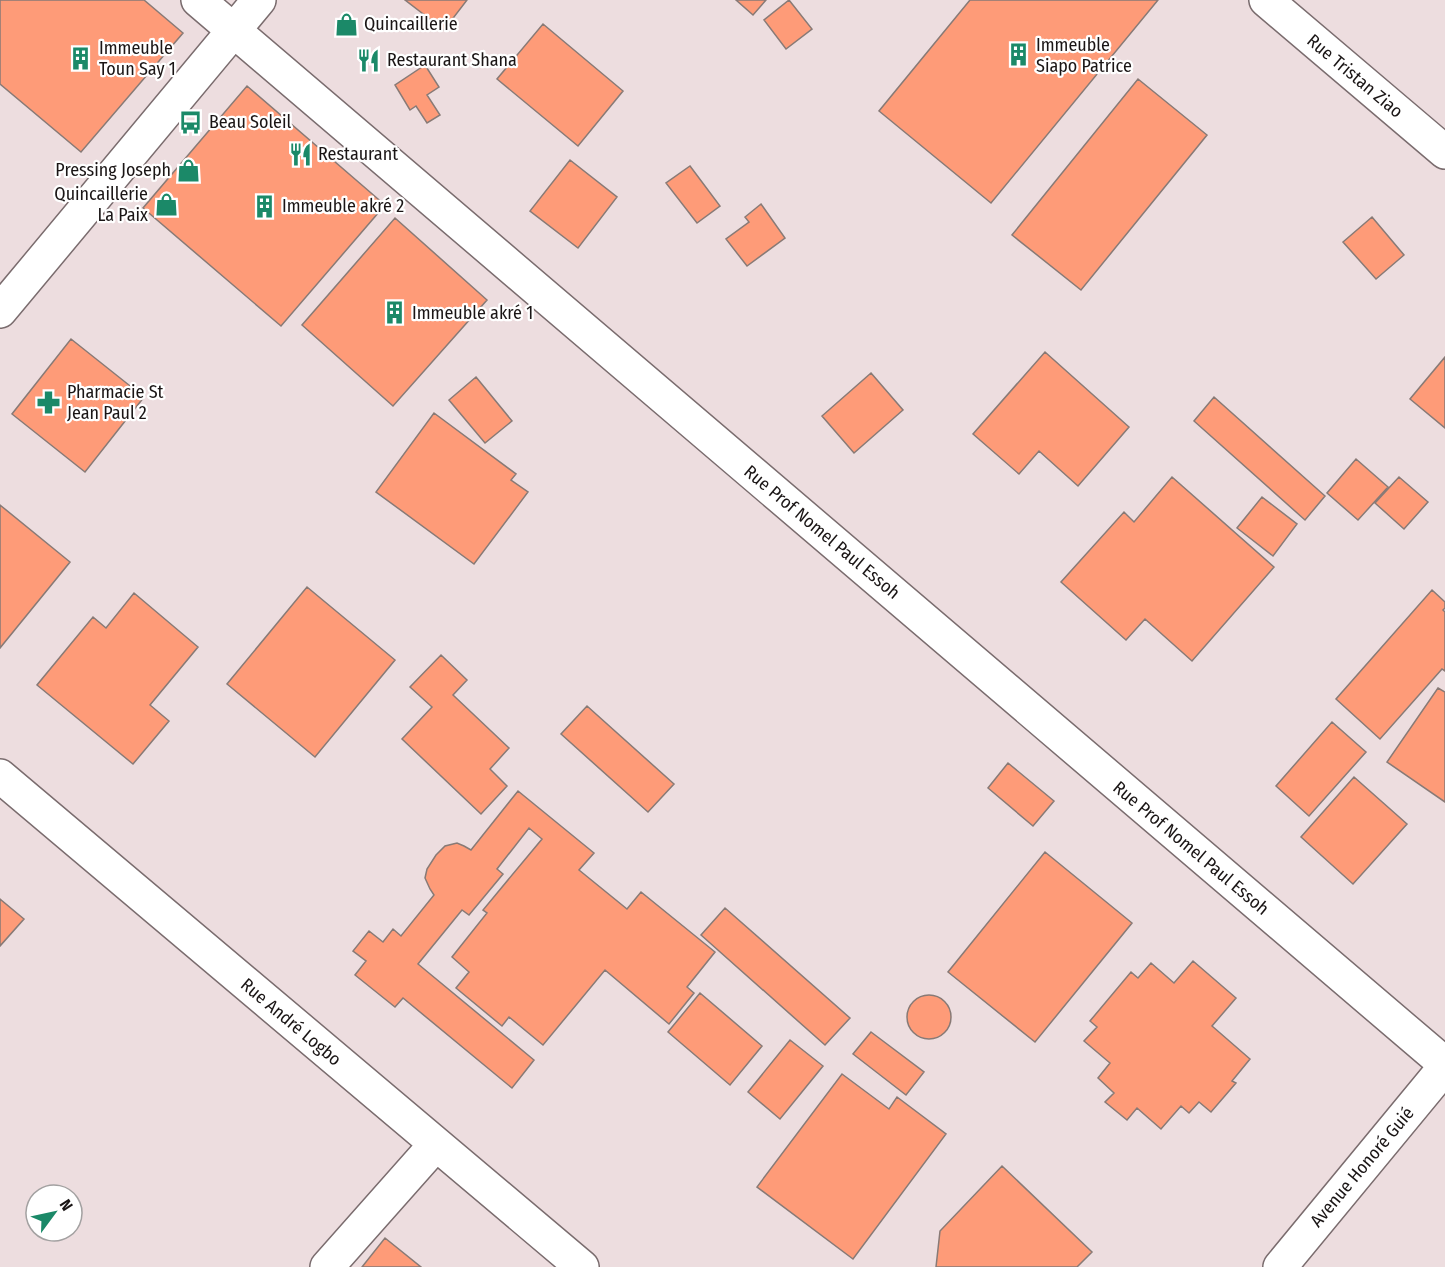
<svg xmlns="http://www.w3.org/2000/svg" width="1445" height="1267" font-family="'Fira Sans Condensed',sans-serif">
<rect width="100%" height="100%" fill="#eddddf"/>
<path fill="#fe9b78" stroke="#887a76" stroke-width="1.5" d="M0,0H144L183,33L81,152L0,84Z
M405,0H467L444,30Z
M736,0H766L753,15Z
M789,0L812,29L786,49L764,20Z
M970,0H1158L991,203L879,111Z
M543,24L623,91L578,146L497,79Z
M425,65L439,87L427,95L440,115L427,123L416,106L410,110L395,85Z
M1138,79L1207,135L1081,290L1012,235Z
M247,86L385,205L281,326L143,208Z
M570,160L617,197L578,248L530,211Z
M690,166L720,206L697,223L666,183Z
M761,204L785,238L747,266L726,239L749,222L745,217Z
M1372,217L1404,255L1376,279L1343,242Z
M395,218L487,300L393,406L302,325Z
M71,339L144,397L85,472L12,414Z
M1045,352L1129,427L1078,486L1039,451L1019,474L973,434Z
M1445,357V428L1410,399Z
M871,373L903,410L854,453L822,416Z
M476,377L512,421L485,443L449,400Z
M1214,397L1325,496L1305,520L1194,421Z
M434,413L516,474L511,480L528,492L474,564L376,492Z
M1356,459L1388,487L1358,520L1327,493Z
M1172,477L1274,567L1192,661L1145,619L1126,640L1061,582L1124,512L1134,522Z
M1399,477L1428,502L1404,529L1375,503Z
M1262,497L1297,524L1273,556L1237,528Z
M0,505L70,562L0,648Z
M307,587L395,660L315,757L227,684Z
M1432,590L1445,602V608L1443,610L1445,612V671L1442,669L1380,739L1336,699Z
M134,593L198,647L150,705L169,721L133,764L37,685L93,617L106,628Z
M441,655L467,680L453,695L509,748L490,769L507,786L481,814L402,739L432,707L410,687Z
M1438,688L1445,692V802L1387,762Z
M587,706L674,784L648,812L561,734Z
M1332,722L1366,752L1309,816L1276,786Z
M1008,763L1054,801L1033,826L988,788Z
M1354,777L1407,824L1353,884L1301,837Z
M518,791L594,853L579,870L627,909L641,892L715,952L687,987L694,993L669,1024L605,970L543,1045L509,1017L502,1026L456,988L469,972L452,957L487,913L483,910L542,839L529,828L497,869L503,874L469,915L462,910L418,964L534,1060L512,1088L403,998L395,1007L355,975L366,961L353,951L369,931L383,942L393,929L401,936L434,895L430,889L425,878L427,869L436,855L445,846L457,843L464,846L471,850Z
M1045,852L1132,923L1035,1042L948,972Z
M0,899L24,919L0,946Z
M725,908L850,1018L825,1045L701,935Z
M1193,961L1236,998L1212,1026L1250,1059L1232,1081L1236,1083L1211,1112L1199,1102L1189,1113L1181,1106L1161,1129L1137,1108L1127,1120L1105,1102L1114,1093L1098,1078L1110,1063L1084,1041L1097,1027L1090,1021L1131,972L1138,978L1151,963L1174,983Z
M700,993L762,1046L730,1085L668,1032Z
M907 1017a22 22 0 1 1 44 0a22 22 0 1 1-44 0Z
M871,1032L924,1072L906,1095L853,1054Z
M790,1040L823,1066L780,1119L748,1092Z
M842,1074L889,1109L897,1097L946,1134L853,1259L757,1187Z
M1002,1166L1092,1252L1077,1267H936L940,1231Z
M385,1238L421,1267H362Z"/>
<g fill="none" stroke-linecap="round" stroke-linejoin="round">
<defs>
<path id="minor" d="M198,0L1445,1064
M1266,0L1445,152
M0,311L259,0
M0,776L582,1267
M327,1267L436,1144
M1280,1267L1445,1067"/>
</defs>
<use href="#minor" stroke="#7a6c6e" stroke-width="36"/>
<use href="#minor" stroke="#fff" stroke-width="33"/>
</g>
<defs>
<symbol id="shop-bare" viewBox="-9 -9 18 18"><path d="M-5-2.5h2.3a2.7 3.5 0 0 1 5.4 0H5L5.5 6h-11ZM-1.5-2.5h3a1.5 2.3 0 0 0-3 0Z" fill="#1b8968" stroke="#fff" stroke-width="2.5" paint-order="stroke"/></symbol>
<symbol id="building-bare" viewBox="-9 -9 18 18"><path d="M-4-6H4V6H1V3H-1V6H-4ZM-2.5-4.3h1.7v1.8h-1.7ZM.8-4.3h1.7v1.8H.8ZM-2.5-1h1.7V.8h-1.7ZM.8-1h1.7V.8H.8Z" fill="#1b8968" stroke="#fff" stroke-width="2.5" paint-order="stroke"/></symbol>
<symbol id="restaurant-bare" viewBox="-9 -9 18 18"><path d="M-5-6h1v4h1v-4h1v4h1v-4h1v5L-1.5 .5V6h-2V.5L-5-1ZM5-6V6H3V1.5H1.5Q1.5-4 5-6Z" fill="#1b8968" stroke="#fff" stroke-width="2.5" paint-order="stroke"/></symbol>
<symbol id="bus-bare" viewBox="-9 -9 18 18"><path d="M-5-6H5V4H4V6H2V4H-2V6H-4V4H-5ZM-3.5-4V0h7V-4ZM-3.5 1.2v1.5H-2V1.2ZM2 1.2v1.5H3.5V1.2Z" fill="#1b8968" stroke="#fff" stroke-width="2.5" paint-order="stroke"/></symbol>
<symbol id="pharmacy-bare" viewBox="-9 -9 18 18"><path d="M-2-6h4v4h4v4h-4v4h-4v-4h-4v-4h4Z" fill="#1b8968" stroke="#fff" stroke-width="2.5" paint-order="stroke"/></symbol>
</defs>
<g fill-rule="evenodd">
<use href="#shop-bare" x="330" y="8" width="33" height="33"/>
<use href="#building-bare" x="1002" y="38" width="33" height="33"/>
<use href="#building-bare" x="64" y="42" width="33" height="33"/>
<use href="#restaurant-bare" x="352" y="44" width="33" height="33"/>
<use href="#bus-bare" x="174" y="106" width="33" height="33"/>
<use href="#restaurant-bare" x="284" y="138" width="33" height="33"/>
<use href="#shop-bare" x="172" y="154" width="33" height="33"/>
<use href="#shop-bare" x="150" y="188" width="33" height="33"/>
<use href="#building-bare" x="248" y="190" width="33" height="33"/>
<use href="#building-bare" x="378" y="296" width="33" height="33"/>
<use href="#pharmacy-bare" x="32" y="386" width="33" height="33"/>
</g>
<g text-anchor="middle" stroke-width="4.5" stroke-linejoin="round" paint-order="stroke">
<g font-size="18" fill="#1a1515" stroke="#fff" text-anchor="start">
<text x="364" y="30">Quincaillerie</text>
<text x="1036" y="51">Immeuble<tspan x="1036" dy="21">Siapo Patrice</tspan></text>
<text x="99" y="54">Immeuble<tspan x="99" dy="21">Toun Say 1</tspan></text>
<text x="387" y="66">Restaurant Shana</text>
<text x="209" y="128">Beau Soleil</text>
<text x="318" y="160">Restaurant</text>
<text x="171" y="176" text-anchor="end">Pressing Joseph</text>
<text x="148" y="200" text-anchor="end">Quincaillerie<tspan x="148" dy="21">La Paix</tspan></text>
<text x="282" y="212">Immeuble akré 2</text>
<text x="412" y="319">Immeuble akré 1</text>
<text x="67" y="398">Pharmacie St<tspan x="67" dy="21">Jean Paul 2</tspan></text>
</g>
<g font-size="18" fill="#1a1515" stroke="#fff">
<text transform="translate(1355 76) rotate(40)" y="6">Rue Tristan Ziao</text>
<text transform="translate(822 532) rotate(40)" y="6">Rue Prof Nomel Paul Essoh</text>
<text transform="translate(1191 848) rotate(40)" y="6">Rue Prof Nomel Paul Essoh</text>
<text transform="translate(291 1022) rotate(40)" y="6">Rue André Logbo</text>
<text transform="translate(1362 1167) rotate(-50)" y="6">Avenue Honoré Guié</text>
</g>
</g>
<g transform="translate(54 1213) rotate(57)"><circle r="28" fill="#ffffff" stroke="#a3a1a1" stroke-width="1.5"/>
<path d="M0-4.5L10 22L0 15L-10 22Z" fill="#1b8968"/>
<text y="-9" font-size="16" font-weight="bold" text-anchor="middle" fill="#1a1515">N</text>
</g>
</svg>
